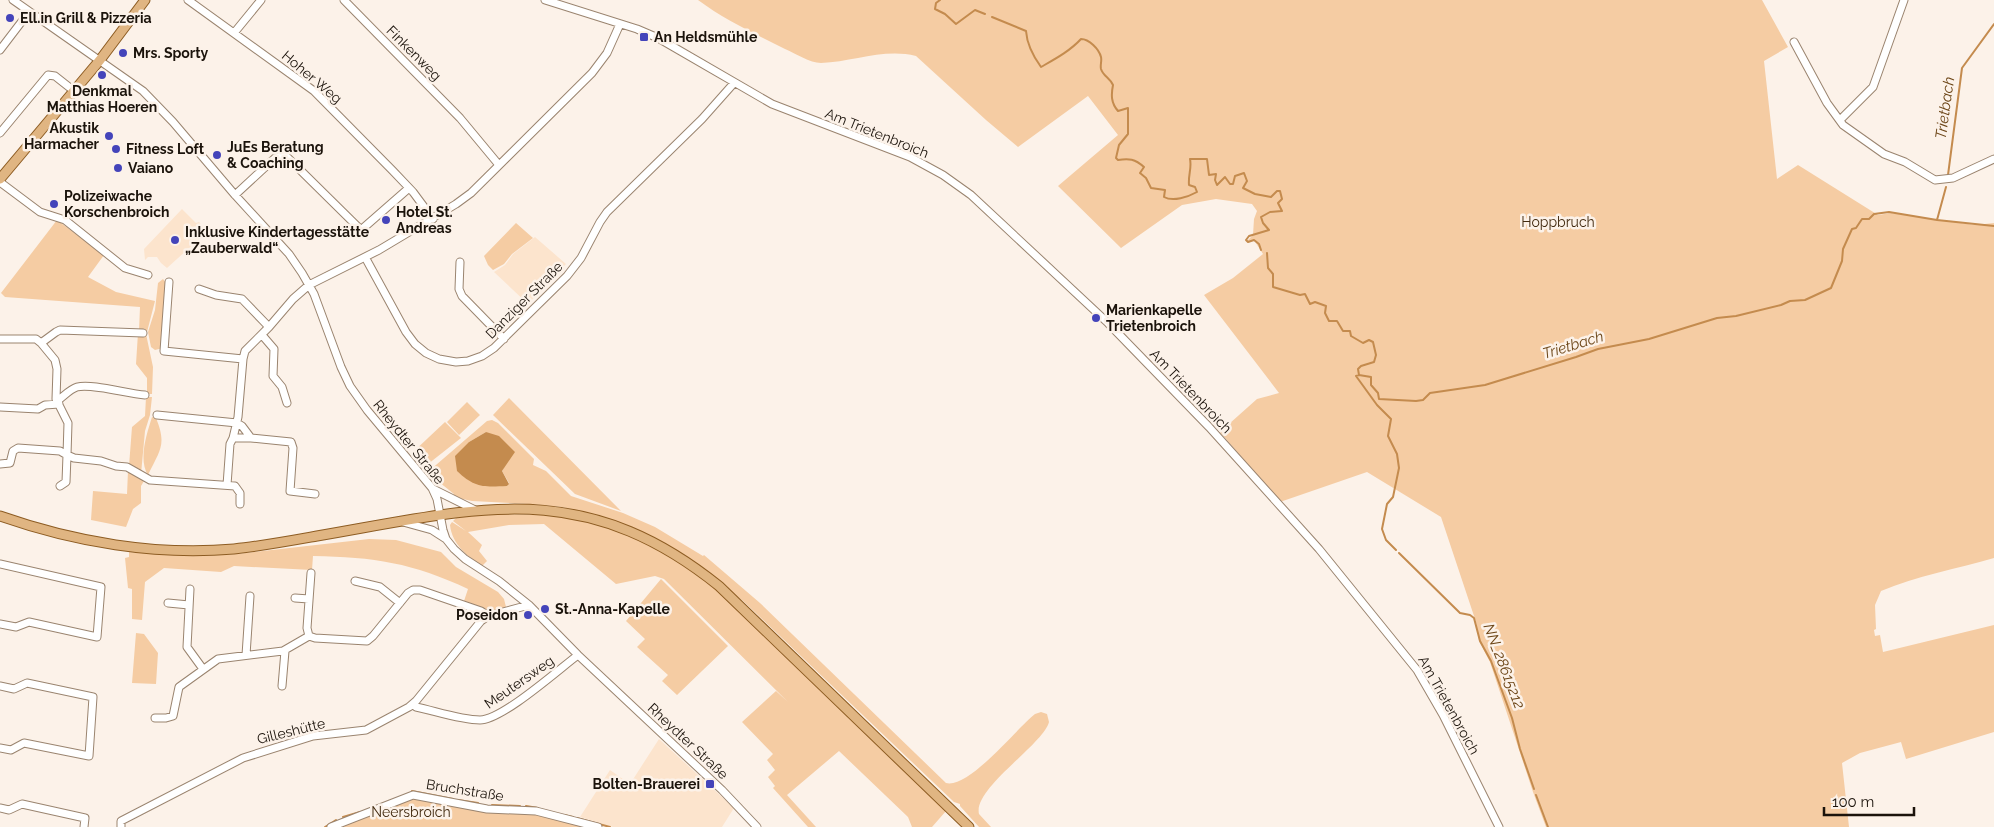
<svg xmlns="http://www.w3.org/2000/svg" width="1994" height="827" font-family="Raleway,sans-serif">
<rect width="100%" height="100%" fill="#fcf2e9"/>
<path fill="#fce4cd" d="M182,209L196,223L199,222L208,231L167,268L161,263L157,257H148L145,260L144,249Z
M535,237L566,264L528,304L494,272L505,265L513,254Z
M659,739L734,808L722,827H613L580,817L610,770L630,784Z"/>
<path fill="#f5cca3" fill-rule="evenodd" d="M698,0H1762L1788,47L1764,61L1777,179L1798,165L1878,215L1891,213L1975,225L1994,223V558C1956,569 1917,576 1881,591L1875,605L1876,629L1874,630L1875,636L1880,635L1883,652L1994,625V732L1906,759L1901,742L1860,753L1842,763L1849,827H1546L1533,792L1490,662L1479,641L1476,622L1441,517L1367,472L1280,502L1220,432L1257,399L1279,393L1204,295L1233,278L1263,254L1254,240L1246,242L1253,235L1254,219L1257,211L1252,204L1216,199L1182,205L1121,248L1058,186L1118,135L1088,96L1018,147L986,120L916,56C884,48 853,62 821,63C810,63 795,53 785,49C755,34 725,20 698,0Z
M57,220L104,255L88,277L116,292L155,301L147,332L139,331L140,307L5,297L1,293Z
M516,223L533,238L512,254L504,264L493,270L488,265L484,256Z
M163,279L167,284L163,348L155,350L151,347L148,332L155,310L158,283Z
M138,333L146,334L153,367L152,394H147V378L136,364Z
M146,397H152L150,415L145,431L141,474L129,466L132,427L145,416Z
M509,398L621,511L575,494L493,415Z
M467,402L480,415L459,435L447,422Z
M152,417L156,418C167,445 160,450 148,475C138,460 147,433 152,417Z
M492,420L498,423L534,459L533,465L546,471L571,496L623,513L655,527L703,556L704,555L760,603L946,783C969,789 1017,728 1035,714L1041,712L1047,714L1049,722C1043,745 973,788 979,814L991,827H979L960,806V804L954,802L743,601L684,555L635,529L597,515L562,507L529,504L472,501L453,497L454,494L439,482L429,471L487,421ZM486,432L505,465L502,471L509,483L507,486L469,442Z
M445,422L461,438L423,468L411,454Z
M128,471L144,481L141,486V503L133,509L126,527L91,520L93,491L127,494Z
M484,514L560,515L601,525L637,539L684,564L721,594L946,811L932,827H912L908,817L839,751L787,795L816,827H808L773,788L775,786L768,777L775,770L767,760L773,754L742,722L776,691L788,702L664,579L655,576L616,584L544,524L509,525L468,532L482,545L479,551L487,561L482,566C467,556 452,544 450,525L452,522L466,531L453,521L456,518Z
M369,539L396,540L441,552L456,567L498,592L504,599L506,607L488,615L463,604L468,589C413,563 374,557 313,556L312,570L234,566L221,572L164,568L145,582L142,620L132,619V589L128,588L125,558L129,557V552L199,556L237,554Z
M661,579L728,646L677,695L662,681L668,675L637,647L645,639L626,621Z
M136,633L144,634L158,653L156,684L132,683Z
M407,797L537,813L591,827H331Z"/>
<path fill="#c48b4e" d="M486,432L499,436L515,452L502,471L509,484L507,486C483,487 475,488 457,471L455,456L469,442Z"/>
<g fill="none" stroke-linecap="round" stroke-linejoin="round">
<path stroke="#c48b4e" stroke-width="2" d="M940,0L936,3L935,9L945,14L956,24L975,10L985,14
M992,17L1026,31C1027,45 1033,56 1041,67C1055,59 1070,51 1081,39C1089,39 1099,49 1101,57C1102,61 1100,65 1101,69C1103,76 1110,78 1113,85C1111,95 1111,103 1118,111L1128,108V134L1119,145L1116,158L1118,160C1129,158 1135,159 1144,167L1140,173L1146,178L1151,188L1165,190L1164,197C1173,202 1188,197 1197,192L1195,187L1189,185C1188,175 1192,168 1190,159H1207L1209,175L1216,174L1215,180L1217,185L1225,177L1230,184H1233L1235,176L1244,173L1247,181L1243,188L1255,194L1271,197L1277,191H1280L1282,199L1278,203L1282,211L1270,212L1261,217L1263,223L1269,230L1249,236L1246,240L1248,242L1254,240L1259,244L1261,250
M1948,175L1962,68L1994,24
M1937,220L1994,226
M1267,253L1268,268L1273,274V287L1300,295L1305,294L1310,304L1315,302L1326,306L1325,313L1329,321H1337L1343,331H1350L1351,336L1363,343L1369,340L1373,342L1376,355L1374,362L1361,366L1358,369L1359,375L1371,377V385L1378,393L1379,399L1416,401L1423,400L1430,393L1485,385L1576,357L1598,349L1649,339L1717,318L1736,316L1781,305L1790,301L1805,300L1831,288L1842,261L1843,249L1852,229L1856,228L1862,219H1869L1874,214L1889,212L1937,220L1946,187
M1359,375L1356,376L1377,405L1391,419L1388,436L1397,454L1399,468L1393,497L1387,504L1382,529L1386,540L1396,550
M1399,553L1460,613L1470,615L1474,618L1480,641L1491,661L1512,718L1520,749L1534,789
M412,791L453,799
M1536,795L1548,827
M458,800L478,803
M492,805L520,806
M526,806L538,808
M564,815L573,817
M343,817L360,812
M577,818L610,827
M325,827L336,820"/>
<defs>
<path id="minor" d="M13,0L143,91L173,122L235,195L289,254L302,273L314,294L341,367L350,386L367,410L432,488L437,499L443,530L446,539L454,549L465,559L499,581L529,605L578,655L722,790L757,827
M188,0L314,91L393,171L413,192L433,219
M344,0L460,118L499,165
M545,0L637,29L658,38L772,104L910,157L943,175L971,195L1108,323L1209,427L1319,549L1417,670L1443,715L1499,827
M234,33L261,0
M1794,42L1827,103L1843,125L1884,154L1905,162L1935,180L1953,178L1994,159
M0,50L29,12
M1840,120L1873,87L1904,0
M0,133L48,75L55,76L74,91
M0,182L40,212L65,220L125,268L148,275
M235,195L275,158L286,156L361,230L409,188
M365,257L406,332L415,344L426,353L439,359L456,362L468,361L482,356L494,348L567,276L581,258L600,222L607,212L702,119L734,83
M460,262L459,289L462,296L504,339
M169,282L164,351L243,359
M199,289L216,295L242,299L269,327
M262,335L274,349L273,376L282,387L287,403
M0,339H36L41,343L55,360L57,369L56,399L68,423L67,455
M41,343L56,332L60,330L143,333
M57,401C63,397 70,389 77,387C92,383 128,394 145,395
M0,407L38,409L45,405L59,404
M157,415L237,423L242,426L251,438H233L238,417L243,359L245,351L269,327L293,299L309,285L379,250L456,204L471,193L592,73L607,53L620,24
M251,438L291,442L293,448L290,491L315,494
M0,464L10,463L13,451L18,448L60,451L67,455
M227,485L230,444L233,438
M60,486L66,482L67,455L74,458L101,461L116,466L127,467L150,480L235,486L240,493V504
M433,489L475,510
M403,522L432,530L446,539
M0,564L101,587L97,637L29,622L16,627L0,624
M355,581L380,587L400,603
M190,589L187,647L203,669
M295,598L309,599
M168,603L189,605
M309,636L307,628L311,573
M246,655L250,596
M0,686L14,689L27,683L93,697L89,756L24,743L11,750L0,748
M282,686L285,651
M413,704L416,707C435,711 461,720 480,720C502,720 558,670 578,655
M155,718H166L173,716L179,687L218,659L283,651L309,636L315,638L367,641L373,636L408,593L413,590H420L481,611L488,616
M0,808L9,810L22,804L85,818L84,827
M121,827V821L243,758L313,736L366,730L409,707L416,701L481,621L488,616L529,605
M331,827L413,795L487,809L536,811L598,827"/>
<path id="major" d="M0,179L100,60L145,0
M0,516C74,542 156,556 234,549C262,546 289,541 317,536C475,509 581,475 719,586L969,827"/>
</defs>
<use href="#minor" stroke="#9a846f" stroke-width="9"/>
<use href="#major" stroke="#8d5c22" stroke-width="11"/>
<use href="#minor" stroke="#fff" stroke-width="7"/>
<use href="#major" stroke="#e0b582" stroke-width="9"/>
</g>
<g fill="#4444ba" stroke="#fcf2e9" stroke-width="2">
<circle cx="10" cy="18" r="5"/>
<rect x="639" y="32" width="10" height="10" rx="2.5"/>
<circle cx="123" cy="53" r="5"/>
<circle cx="102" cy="75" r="5"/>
<circle cx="109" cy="136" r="5"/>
<circle cx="116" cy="149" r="5"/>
<circle cx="217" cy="155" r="5"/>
<circle cx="118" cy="168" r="5"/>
<circle cx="54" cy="204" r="5"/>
<circle cx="386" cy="220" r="5"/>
<circle cx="175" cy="240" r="5"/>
<circle cx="1096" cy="318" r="5"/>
<circle cx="545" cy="609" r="5"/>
<circle cx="528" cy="615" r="5"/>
<rect x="705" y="779" width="10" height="10" rx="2.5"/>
</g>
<g text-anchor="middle" stroke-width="5" stroke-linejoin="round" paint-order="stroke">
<g font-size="14" font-weight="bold" fill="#1b130b" stroke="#fcf2e9" text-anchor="start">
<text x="20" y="23">Ell.in Grill &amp; Pizzeria</text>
<text x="654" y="42">An Heldsmühle</text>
<text x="133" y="58">Mrs. Sporty</text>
<text x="102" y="96" text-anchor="middle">Denkmal<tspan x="102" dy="16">Matthias Hoeren</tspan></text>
<text x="99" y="133" text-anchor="end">Akustik<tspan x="99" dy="16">Harmacher</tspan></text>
<text x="227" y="152">JuEs Beratung<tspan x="227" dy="16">&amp; Coaching</tspan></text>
<text x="126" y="154">Fitness Loft</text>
<text x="128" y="173">Vaiano</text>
<text x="64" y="201">Polizeiwache<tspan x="64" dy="16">Korschenbroich</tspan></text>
<text x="396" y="217">Hotel St.<tspan x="396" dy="16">Andreas</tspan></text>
<text x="185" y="237">Inklusive Kindertagesstätte<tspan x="185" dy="16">„Zauberwald“</tspan></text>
<text x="1106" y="315">Marienkapelle<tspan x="1106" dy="16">Trietenbroich</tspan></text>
<text x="555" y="614">St.-Anna-Kapelle</text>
<text x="518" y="620" text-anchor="end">Poseidon</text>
<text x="700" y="789" text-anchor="end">Bolten-Brauerei</text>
</g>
<g font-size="14" fill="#1b130b" stroke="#fcf2e9">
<text transform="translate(414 53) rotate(45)" y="5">Finkenweg</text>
<text transform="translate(312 77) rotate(40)" y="5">Hoher Weg</text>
<text transform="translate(877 133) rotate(22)" y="5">Am Trietenbroich</text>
<text transform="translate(524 300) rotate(-45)" y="5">Danziger Straße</text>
<text transform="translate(1191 391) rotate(46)" y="5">Am Trietenbroich</text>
<text transform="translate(409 442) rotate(51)" y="5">Rheydter Straße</text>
<text transform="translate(519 682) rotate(-35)" y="5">Meutersweg</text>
<text transform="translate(1449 705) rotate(61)" y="5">Am Trietenbroich</text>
<text transform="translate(291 731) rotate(-14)" y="5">Gilleshütte</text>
<text transform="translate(688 741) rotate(43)" y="5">Rheydter Straße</text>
<text transform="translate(465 790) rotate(9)" y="5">Bruchstraße</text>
</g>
<g font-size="14" fill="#422a0f" stroke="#fcf2e9">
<text x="1558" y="227">Hoppbruch</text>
<text x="411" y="817">Neersbroich</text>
</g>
<g font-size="15" font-style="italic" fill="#6c4516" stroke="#fcf2e9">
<text transform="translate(1945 108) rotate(-82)" y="5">Trietbach</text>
<text transform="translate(1573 345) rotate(-17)" y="5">Trietbach</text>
<text transform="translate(1504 666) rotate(69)" y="5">NN_28615212</text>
</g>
</g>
<path d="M1824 807v8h90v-8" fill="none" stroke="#1b130b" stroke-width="2.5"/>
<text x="1832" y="807" font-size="15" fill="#1b130b" stroke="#fcf2e9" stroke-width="4" paint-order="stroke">100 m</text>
</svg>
